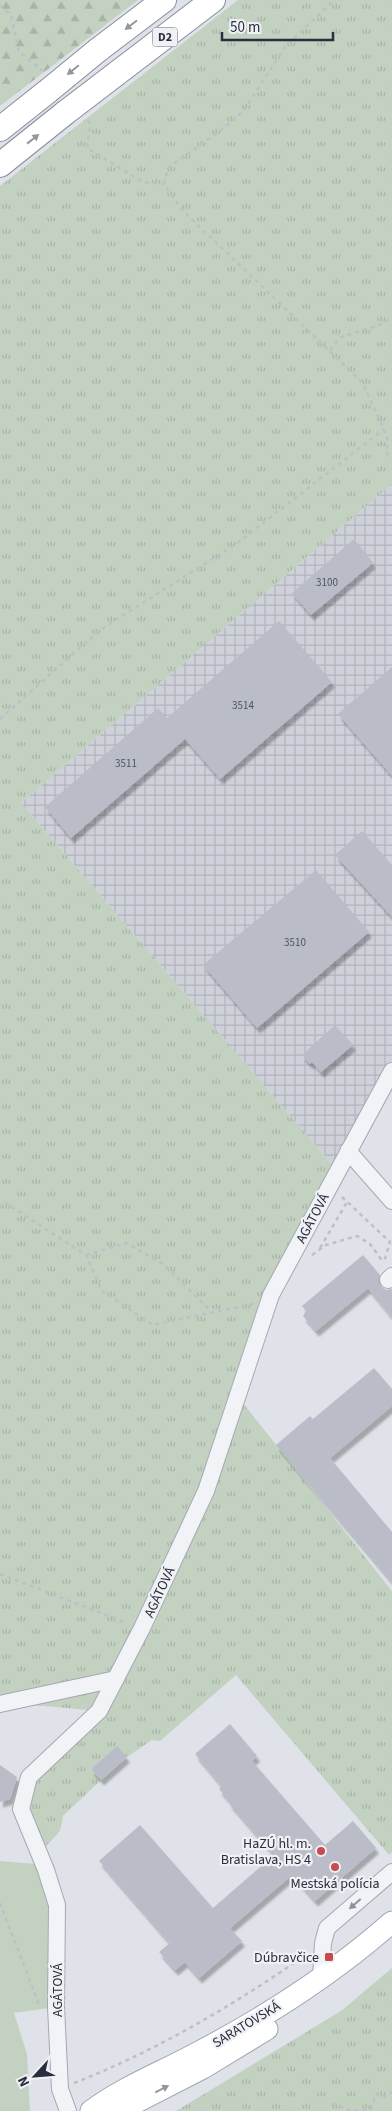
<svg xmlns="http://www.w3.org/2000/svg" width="392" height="2111" font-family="'Source Sans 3',sans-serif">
<defs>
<pattern id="industrial-grid" width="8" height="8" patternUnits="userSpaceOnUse" patternTransform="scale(1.25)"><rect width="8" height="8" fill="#ced1d9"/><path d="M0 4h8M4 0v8" fill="none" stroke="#b1b4bb"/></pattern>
<pattern id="grass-tufts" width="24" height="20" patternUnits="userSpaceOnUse" patternTransform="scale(1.25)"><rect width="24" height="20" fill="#c3d1c1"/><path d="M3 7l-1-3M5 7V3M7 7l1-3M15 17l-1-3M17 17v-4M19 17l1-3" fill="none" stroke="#a8b4a7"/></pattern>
<pattern id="forest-firs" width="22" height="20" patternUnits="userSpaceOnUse" patternTransform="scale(1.25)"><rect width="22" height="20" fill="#c3d1c1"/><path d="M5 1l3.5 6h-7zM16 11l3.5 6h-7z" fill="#a8b4a7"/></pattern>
<filter id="shadow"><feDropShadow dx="3" dy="5.5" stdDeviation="1" flood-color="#0004"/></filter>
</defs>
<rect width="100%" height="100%" fill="#dfe2e8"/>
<path fill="url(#industrial-grid)" d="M392,484V1069L336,1169L21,803Z"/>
<path fill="url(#grass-tufts)" d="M238,0H392V484L21,803L336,1169L271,1295L239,1398L392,1591V1852L389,1855L236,1675L160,1741L152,1740L127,1757L117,1747L91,1769L101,1780L63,1816L60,1831L40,1853L21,1809L29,1777L99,1711L0,1702V186Z
M392,1968V2111H176L341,2011Z"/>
<path fill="url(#forest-firs)" d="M0,0H138L0,106Z"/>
<path fill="#c3d1c1" d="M0,1861L35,1864L57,1905L56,2007L14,2013L27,2054L30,2111H0Z"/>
<path fill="#babdc7" filter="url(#shadow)" d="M354,539L373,563L311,615L292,593Z
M279,621L332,682L220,779L185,739L71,838L45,807L158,708L167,718Z
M392,667V776L338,714Z
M362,831L392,865V917L335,855Z
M316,870L369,932L257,1028L203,965Z
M335,1025L353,1045L321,1072L312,1062L310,1064L302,1055Z
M363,1255L380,1275L378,1282L381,1287L386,1290L392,1289V1317L368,1288L316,1331L303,1316L306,1311L302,1306Z
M374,1368L392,1389V1406L330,1458L392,1532V1582L276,1445L310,1416L313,1419Z
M230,1724L257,1756L252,1761L325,1845L353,1821L376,1848L315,1901L292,1875L230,1928L242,1941L199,1978L185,1962L175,1970L159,1952L170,1943L99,1861L140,1825L213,1908L274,1855L229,1803L230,1802L219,1789L222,1786L195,1754Z
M117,1746L127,1757L101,1780L91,1769Z
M0,1765L17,1777L10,1799L0,1802Z"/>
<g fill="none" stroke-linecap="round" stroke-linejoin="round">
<defs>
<path id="minor" d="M348,1151L392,1201
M388,1280L392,1276
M0,1704L116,1679
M321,1977L323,1943L327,1928L392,1872
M68,2111L60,2089L56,2007L57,1905L46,1870L21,1809L29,1777L99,1711L142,1628L206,1491L271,1295L392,1071"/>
<path id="major" d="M91,2111C123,2087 162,2072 197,2053C266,2017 334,1973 392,1922
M119,2111L203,2068L267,2029"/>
<path id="highway" d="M98,50L164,0
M116,74L213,0
M0,129L48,91
M0,165L65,113"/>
</defs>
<use href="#minor" stroke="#a5a8b2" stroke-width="18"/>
<use href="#major" stroke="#9fa5b3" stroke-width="23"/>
<use href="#highway" stroke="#888e9d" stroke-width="26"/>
<path stroke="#bec0c6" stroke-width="2.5" stroke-dasharray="4 4" stroke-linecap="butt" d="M0,5L11,15L19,52L43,71
M88,120L90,124L87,148L143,182L164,184L182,210L203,230L362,382L384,429L388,441L386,452L392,459
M164,184L168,168L224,128L244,110L285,47L334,0
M330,350L341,337L377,326L392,318
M0,719L100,630L236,544L384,429
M342,1197L390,1242L384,1262
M0,1208L4,1202L86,1255L102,1291L153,1325L253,1304
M320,1248L347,1202
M86,1255L126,1243L162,1263L212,1312
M312,1255L326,1245L357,1236L370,1244L384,1263
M0,1574L127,1623
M341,1878L350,1890
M0,1903L40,2007
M74,2083C156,2051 234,2005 307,1954
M332,2103L352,2111L371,2109L376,2094L385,2097L392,2092"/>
<use href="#minor" stroke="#f2f3f6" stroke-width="16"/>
<use href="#major" stroke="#fff" stroke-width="21"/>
<use href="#highway" stroke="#fff" stroke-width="24"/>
<defs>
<path id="highway-bridge" d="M48,91L98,50
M65,113L116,74"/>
</defs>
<use href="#highway-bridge" stroke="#888e9d" stroke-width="26" stroke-linecap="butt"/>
<use href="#highway-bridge" stroke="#fff" stroke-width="24"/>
</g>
<defs><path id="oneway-solid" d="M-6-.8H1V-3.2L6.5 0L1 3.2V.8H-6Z" transform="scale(1.25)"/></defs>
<g fill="#94969e">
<use href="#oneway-solid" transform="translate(131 25) rotate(143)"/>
<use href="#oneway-solid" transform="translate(73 70) rotate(141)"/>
<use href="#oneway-solid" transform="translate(33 139) rotate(-38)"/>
<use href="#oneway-solid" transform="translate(162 2089) rotate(-27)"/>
</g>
<use fill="#8e909a" href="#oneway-solid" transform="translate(355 1904) rotate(139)"/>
<g fill="#c64b50" stroke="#eff1f5" stroke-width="2">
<circle cx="321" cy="1851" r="5"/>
<circle cx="335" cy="1867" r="5"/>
<rect x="324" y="1952" width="10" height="10" rx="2.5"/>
</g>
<g text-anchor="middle" stroke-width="4.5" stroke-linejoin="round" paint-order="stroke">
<g font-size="11" fill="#4d5260">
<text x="327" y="586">3100</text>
<text x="243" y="709">3514</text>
<text x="126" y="767">3511</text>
<text x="295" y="946">3510</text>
</g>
<rect fill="#eff1f5" stroke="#646875" stroke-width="1" x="152.5" y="27.5" width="25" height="19" rx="4"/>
<g font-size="12" font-weight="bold" fill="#292e3e">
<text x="165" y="41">D2</text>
</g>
<g font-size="14" fill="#292e3e" stroke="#eff1f5">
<text transform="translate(312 1218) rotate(-62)" y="5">AGÁTOVÁ</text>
<text transform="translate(159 1592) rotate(-65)" y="5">AGÁTOVÁ</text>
<text transform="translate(57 1990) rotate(-90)" y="5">AGÁTOVÁ</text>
<text transform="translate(246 2024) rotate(-31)" y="5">SARATOVSKÁ</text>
</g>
<g font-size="14" fill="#292e3e" stroke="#eff1f5" text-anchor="end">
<text x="311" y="1848">HaZÚ hl. m.<tspan x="311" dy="16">Bratislava, HS 4</tspan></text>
<text x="335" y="1888" text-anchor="middle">Mestská polícia</text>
<text x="319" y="1962">Dúbravčice</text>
</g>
</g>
<g transform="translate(35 2076) rotate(244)" stroke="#eff1f5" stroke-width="4" paint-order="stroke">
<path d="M0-4L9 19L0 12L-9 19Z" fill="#292e3e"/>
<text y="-8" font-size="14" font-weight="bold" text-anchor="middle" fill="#292e3e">N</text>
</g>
<path d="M222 32v8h111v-8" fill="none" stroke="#292e3e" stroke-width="2.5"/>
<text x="230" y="32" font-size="15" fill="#292e3e" stroke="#eff1f5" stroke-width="4" paint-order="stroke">50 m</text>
</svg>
